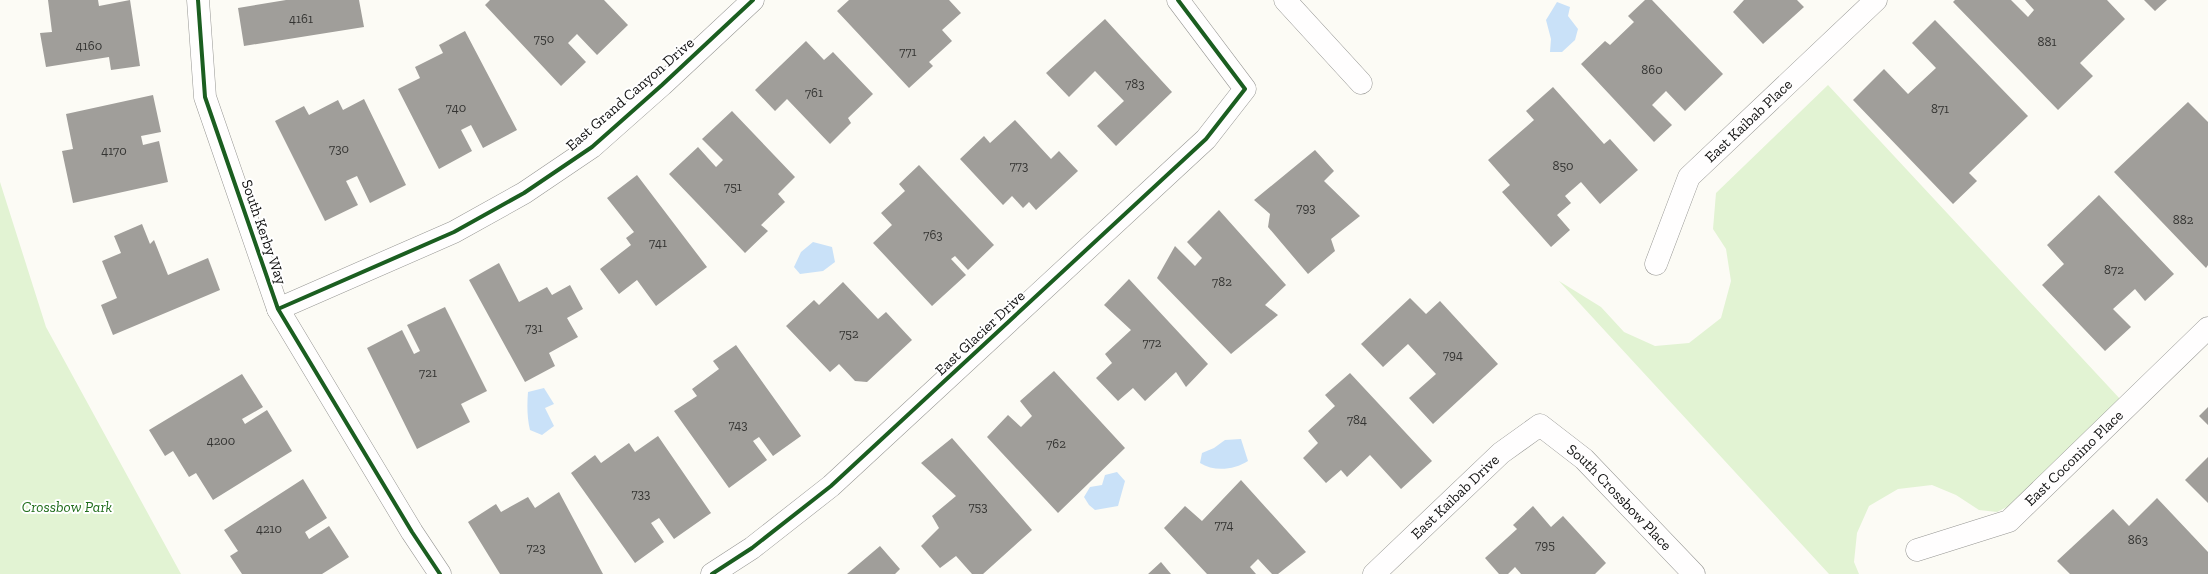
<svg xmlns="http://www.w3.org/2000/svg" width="2208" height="574" font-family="'Zilla Slab',serif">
<rect width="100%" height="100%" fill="#fcfbf5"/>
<path fill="#e2f3d3" d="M1828,85L2121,400L2013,504L1997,512L1979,510L1956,495L1932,485L1898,489L1869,506L1857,533L1854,562L1859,574H1829L1559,281L1601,307L1624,332L1655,346L1689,343L1721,318L1731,281L1726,249L1713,229L1716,193Z
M0,182L46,327L181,574H0Z"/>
<path fill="#c9e1f8" d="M1557,2L1570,7L1568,16L1578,29L1575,40L1562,52H1550L1551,39L1546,20Z
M813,242L832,247L835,262L823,271L800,274L794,267L801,252Z
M544,388L554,404L545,408L554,426L542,435L530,430C527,417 527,405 528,392Z
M1241,439L1248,461C1234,470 1214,472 1200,463L1202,453L1214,448L1225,440Z
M1117,472L1125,481L1118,506L1095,510L1089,505L1084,497L1090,487L1102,485L1105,475Z"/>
<path fill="#a09e9a" d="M48,0H98L99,6L130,0L140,66L111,70L109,57L46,67L40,33L52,32Z
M286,0H359L364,27L244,46L238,8Z
M490,0H604L628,25L597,55L577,34L568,43L586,62L561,86L485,5Z
M849,0H949L961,13L942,30L952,41L929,62L933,66L909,88L837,11Z
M1645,0H1652L1723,74L1685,111L1666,91L1652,105L1672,125L1654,142L1581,64L1605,41L1610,45L1634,22L1628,16Z
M1744,0H1797L1804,7L1763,44L1733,12Z
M1955,0H2011L2028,17L2034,10L2025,0H2107L2125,19L2080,63L2093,76L2058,110L1953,2Z
M2144,0H2167L2155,11Z
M1105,19L1172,92L1116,146L1097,126L1124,101L1095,71L1069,97L1046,73Z
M1935,20L2028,116L1969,173L1977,181L1953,204L1853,100L1884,69L1908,94L1936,68L1912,43Z
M465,31L517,130L483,148L471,125L461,130L472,151L439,169L398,89L420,78L415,67L443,53L439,45Z
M806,41L824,60L833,52L873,94L848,118L851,123L830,144L787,99L775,111L755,90Z
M1553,87L1604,144L1610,139L1638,170L1600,204L1581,182L1565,196L1571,203L1557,215L1570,230L1551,247L1502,192L1510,185L1488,160L1534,120L1526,111Z
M153,95L161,132L141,136L143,145L159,141L168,182L73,203L62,151L73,149L66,114Z
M364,99L406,185L370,203L357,176L346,181L358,205L325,221L275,121L304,106L309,115L338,100L343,110Z
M2188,102L2208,122V265L2206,268L2114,172Z
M732,111L795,177L778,194L785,202L761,225L768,231L745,253L669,174L698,147L716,167L723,160L702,139Z
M1015,120L1051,159L1059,151L1078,171L1036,210L1029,202L1023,208L1012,196L1003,205L960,159L984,136L990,143Z
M1315,150L1334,171L1324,181L1360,216L1331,239L1335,251L1308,274L1268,227L1270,214L1254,200Z
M919,165L994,245L968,270L955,256L951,259L966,275L932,306L873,243L892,225L881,213L905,191L899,184Z
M637,175L707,267L656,306L637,280L619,294L600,269L631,245L626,238L634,232L607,198Z
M2099,195L2174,274L2145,301L2135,289L2113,309L2131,327L2105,351L2042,285L2064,264L2047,245Z
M1219,210L1286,285L1265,305L1278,315L1231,354L1157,278L1175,246L1195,266L1202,258L1187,242Z
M142,224L150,244L154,240L168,275L208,258L220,290L113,335L101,305L117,298L102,261L121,253L114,236Z
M499,263L519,302L547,287L552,295L570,285L583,309L567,318L578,337L549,353L555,366L525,382L469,280Z
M1129,279L1208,364L1186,387L1176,372L1145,401L1133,388L1118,401L1096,378L1112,363L1105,354L1131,330L1104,305Z
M843,282L878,319L886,312L912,340L867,382L855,381L839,364L830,372L786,326L814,300L819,305Z
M1410,298L1426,314L1440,301L1498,364L1433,424L1409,398L1436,374L1408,344L1383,367L1361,344Z
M445,307L487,391L461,404L470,422L417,449L367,348L402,330L414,354L420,351L407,325Z
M736,345L801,436L773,456L759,437L753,441L767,460L729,488L674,411L697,396L692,389L719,369L713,361Z
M1054,371L1125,448L1058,513L987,437L1008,415L1021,427L1032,416L1020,401Z
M1350,373L1432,461L1401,489L1370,455L1347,477L1341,470L1326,483L1303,458L1318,443L1308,431L1335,406L1325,395Z
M242,374L263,407L242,419L245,424L267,410L292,451L213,500L196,473L189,477L173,451L165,456L149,430Z
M2208,407V425L2199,416Z
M658,436L711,513L674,539L659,518L651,523L664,542L635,563L571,473L595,455L601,463L629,443L635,452Z
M952,438L1032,530L983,574H972L956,556L940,568L921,546L939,528L932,516L956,496L921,463Z
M2208,457V503L2185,480Z
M303,479L327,518L305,532L309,539L329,526L349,557L322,574H242L230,556L238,551L224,530Z
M1241,480L1306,552L1278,574H1272L1258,559L1250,567L1256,574H1207L1164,528L1185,506L1202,521Z
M559,492L603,574H500L468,522L496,504L501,512L528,497L535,508Z
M2157,498L2208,552V574H2070L2057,561L2113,509L2129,526Z
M1533,506L1551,527L1563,516L1606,563L1595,574H1521L1515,567L1508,574H1499L1485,558L1517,529L1513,525Z
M880,546L900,569L895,574H847Z
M1161,562L1171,574H1148Z"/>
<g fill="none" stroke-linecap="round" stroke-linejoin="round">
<defs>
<g id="street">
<path d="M198,0L205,97L278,309L412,532L440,574"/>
<path d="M1285,0L1361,83"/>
<path id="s1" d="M1656,264L1689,177L1876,0"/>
<path d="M278,309L454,232L524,193L592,147L662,85L753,0"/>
<path id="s2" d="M1917,550L2009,521L2208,328"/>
<path d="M712,574L752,548L831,486L1206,139L1245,89L1178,0"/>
<path id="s3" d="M1374,574L1501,453L1540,425L1584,459L1694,574"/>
</g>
</defs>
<use href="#street" stroke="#969693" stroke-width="23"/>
<use href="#street" stroke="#fffefe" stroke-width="22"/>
<defs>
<path id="cycleway" d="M198,0L205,97L278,309L412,532L440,574
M278,309L454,232L524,193L592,147L662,85L753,0
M712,574L752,548L831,486L1206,139L1245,89L1178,0"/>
</defs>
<use href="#cycleway" stroke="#fff" stroke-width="6"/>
<use href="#cycleway" stroke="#1b5e20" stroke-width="4"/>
</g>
<g text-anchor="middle" stroke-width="4" stroke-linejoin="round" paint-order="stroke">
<g font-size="13" fill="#343432">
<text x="301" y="23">4161</text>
<text x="544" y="43">750</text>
<text x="2047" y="46">881</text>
<text x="89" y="50">4160</text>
<text x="908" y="56">771</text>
<text x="1652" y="74">860</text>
<text x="1135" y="88">783</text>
<text x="814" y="97">761</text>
<text x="456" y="112">740</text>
<text x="1940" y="113">871</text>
<text x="339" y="153">730</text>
<text x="114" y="155">4170</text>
<text x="1019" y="170">773</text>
<text x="1563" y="170">850</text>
<text x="733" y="191">751</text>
<text x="1306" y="212">793</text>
<text x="2183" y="224">882</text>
<text x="933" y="239">763</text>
<text x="658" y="247">741</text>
<text x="2114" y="274">872</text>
<text x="1222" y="286">782</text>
<text x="534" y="332">731</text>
<text x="849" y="338">752</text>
<text x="1152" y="347">772</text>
<text x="1453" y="359">794</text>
<text x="428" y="377">721</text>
<text x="1357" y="424">784</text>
<text x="738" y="429">743</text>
<text x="221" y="445">4200</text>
<text x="1056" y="448">762</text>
<text x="641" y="498">733</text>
<text x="978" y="511">753</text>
<text x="1224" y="529">774</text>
<text x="269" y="533">4210</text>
<text x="2138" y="544">863</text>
<text x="1545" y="549">795</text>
<text x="536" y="552">723</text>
</g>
<g font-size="15" fill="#101010" stroke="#fff">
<text transform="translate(630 94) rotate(-41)" y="5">East Grand Canyon Drive</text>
<text dy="5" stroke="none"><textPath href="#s1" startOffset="175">East Kaibab Place</textPath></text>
<text transform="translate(264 232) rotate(71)" y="5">South Kerby Way</text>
<text transform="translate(980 333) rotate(-43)" y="5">East Glacier Drive</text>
<text dy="5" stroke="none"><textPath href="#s2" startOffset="187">East Coconino Place</textPath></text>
<text dy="5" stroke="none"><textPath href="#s3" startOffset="112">East Kaibab Drive</textPath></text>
<text dy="5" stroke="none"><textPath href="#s3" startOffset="331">South Crossbow Place</textPath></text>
</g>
<g font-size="15" font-style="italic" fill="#206d1b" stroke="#fff">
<text x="67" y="512">Crossbow Park</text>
</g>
</g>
</svg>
